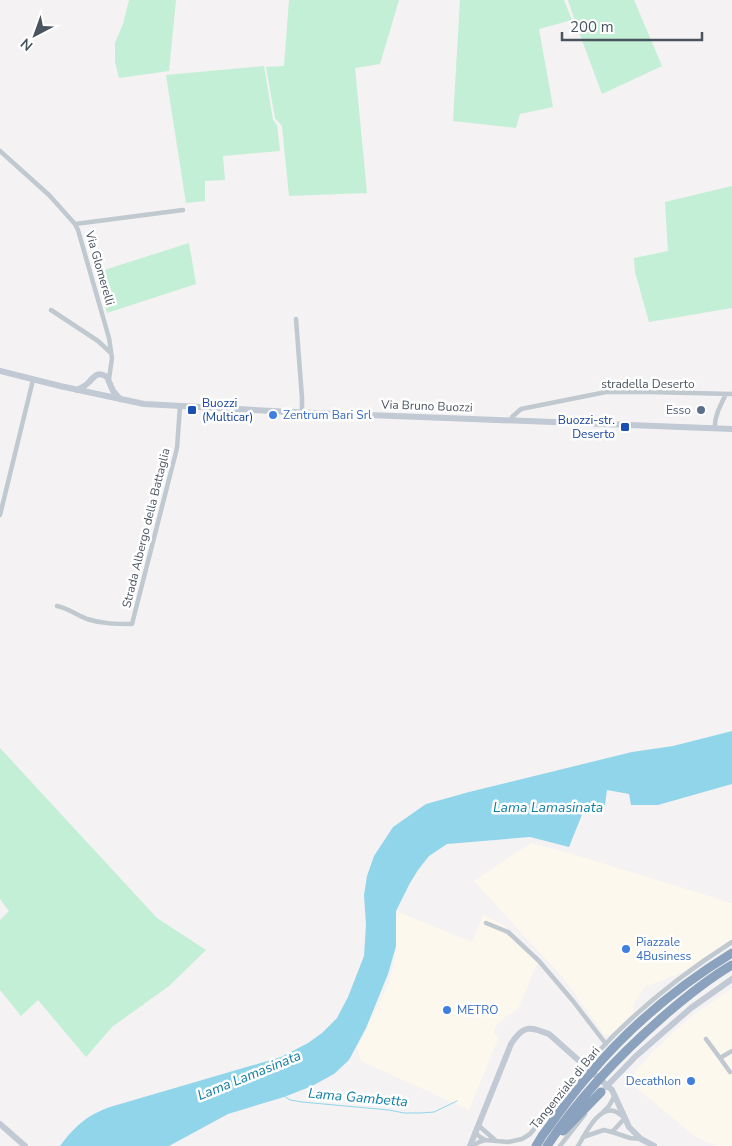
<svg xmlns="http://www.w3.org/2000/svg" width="732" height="1146" font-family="'Nunito Sans',sans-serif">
<rect width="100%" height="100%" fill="#f4f2f2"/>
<path fill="#fcf8ed" d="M531,843L569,853L732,903V939L683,972L645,987L633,1005L634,1012L610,1035H606L603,1033L565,980L474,881Z
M398,912L472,942L483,915L504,925L540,961L536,966L518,1009L516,1011L505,1017L496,1026L494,1033L499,1037L469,1110L361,1061L357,1049L386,989L393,968L396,948V917Z
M732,988V1146H718L706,1142L693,1135L680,1124L633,1085L631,1077L648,1057L680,1026L699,1011Z"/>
<path fill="#c2efd5" d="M129,0H176L169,71L119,78L115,62V43L123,24Z
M289,0H399L380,64L355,68L367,193L289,196L282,126L275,118L266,67L284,66Z
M460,0H564L572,20L539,29L553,107L520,114L516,128L453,121Z
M568,0H634L662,66L602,94L576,24Z
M264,66L273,120L277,125L280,151L223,156L225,180L205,181V201L186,203L166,75Z
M732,186V308L649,322L635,272L634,258L668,251L665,202Z
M189,243L196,284L107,313L95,273Z
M0,748L157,918L206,950L169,986L112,1027L86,1057L38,1000L21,1016L0,990V920L9,911L0,899Z"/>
<path fill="#91d5ea" d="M732,731V784L658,805H631L629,794L607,790L605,805L585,807L569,847L530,837L447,844L429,856L418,870L410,883L396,911V946L388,974L366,1028L349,1060L334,1074L312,1086L284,1097L228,1114L169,1146H60C74,1127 87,1115 110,1107L281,1057L308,1043L322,1033L337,1018L348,997L364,956L366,925L364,895L367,876L374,856L393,827L426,804L469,792L632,752L673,746Z"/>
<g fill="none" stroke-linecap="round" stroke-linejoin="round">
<path stroke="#91d5ea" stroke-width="1" d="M284,1096L290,1100L302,1102L389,1110L404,1113H421L434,1112L457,1101"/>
<path stroke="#c0c8d0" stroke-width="4.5" d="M0,151L49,195L75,224L78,230L109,338L112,358L109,379
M75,224L183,210
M51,310L98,341L111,353
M296,319L302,398V412
M512,420V417L521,409L606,392H648L732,394
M715,428C714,417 721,404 726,394
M0,515L33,380
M57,606C68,608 76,615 87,619C102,624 117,624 132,624L177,448L180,406
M486,923L508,932L539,961L573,1001L606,1044
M706,1039L720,1058L732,1051
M720,1058L730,1072
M603,1112L609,1106L615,1095
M478,1125L495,1140
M475,1132L480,1137L485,1140L508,1142L522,1139L530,1134C552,1107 573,1079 596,1054C636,1010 682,974 732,942
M583,1137L604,1130L612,1132L630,1138L641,1139
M473,1146L479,1142L485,1140
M560,1146L585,1114
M578,1146C585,1135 598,1106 614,1111C618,1112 622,1116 625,1118L612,1132"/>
<path stroke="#c0c9d4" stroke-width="6" d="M0,371L60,386L144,404L291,412L732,429
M77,390C81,388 85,386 88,383C95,376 97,371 107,377L113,391L120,399
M606,1087L636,1056L691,1008L732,979
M0,1124L25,1146
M470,1146L511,1044C523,1025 530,1026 549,1034L612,1090L629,1127L641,1139L654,1146"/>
<path stroke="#8ba2be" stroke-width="9" d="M563,1131L601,1092
M536,1146L542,1136C557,1116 571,1095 588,1076C629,1027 678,986 732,953
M547,1146C580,1096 620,1054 665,1015C686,997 708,979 732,965"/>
</g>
<g fill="#1a4fb4" stroke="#fff" stroke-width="2">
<rect x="187" y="405" width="10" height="10" rx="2.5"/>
<rect x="620" y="422" width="10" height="10" rx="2.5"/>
</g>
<circle fill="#5c6f8a" stroke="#fff" stroke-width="2" cx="701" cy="410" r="5"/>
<g fill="#3f7fe0" stroke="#fff" stroke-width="2">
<circle cx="273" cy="415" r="5"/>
<circle cx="626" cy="949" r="5"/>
<circle cx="447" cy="1010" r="5"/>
<circle cx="691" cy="1081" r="5"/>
</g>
<g text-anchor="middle" stroke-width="5" stroke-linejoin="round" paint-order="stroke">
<g font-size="12" fill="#4a545f" stroke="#fff">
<text transform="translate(100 268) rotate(74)" y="4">Via Glomerelli</text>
<text x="648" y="388">stradella Deserto</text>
<text transform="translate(427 406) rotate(2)" y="4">Via Bruno Buozzi</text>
<text transform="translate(146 528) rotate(-76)" y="4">Strada Albergo della Battaglia</text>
<text transform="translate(565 1088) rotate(-51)" y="4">Tangenziale di Bari</text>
</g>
<g font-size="12" fill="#164399" stroke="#fff" text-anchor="start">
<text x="202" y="407">Buozzi<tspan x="202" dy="14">(Multicar)</tspan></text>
<text x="615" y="424" text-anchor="end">Buozzi-str.<tspan x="615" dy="14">Deserto</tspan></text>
</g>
<g font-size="12" fill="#4e5e75" stroke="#fff" text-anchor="end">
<text x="691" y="414">Esso</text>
</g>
<g font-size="12" fill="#366cbe" stroke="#fff" text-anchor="start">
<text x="283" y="419">Zentrum Bari Srl</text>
<text x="636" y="946">Piazzale<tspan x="636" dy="14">4Business</tspan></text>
<text x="457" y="1014">METRO</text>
<text x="681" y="1085" text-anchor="end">Decathlon</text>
</g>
<g font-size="14" font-style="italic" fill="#117fa3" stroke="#fff">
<text x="548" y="812">Lama Lamasinata</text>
<text transform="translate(249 1075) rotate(-22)" y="5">Lama Lamasinata</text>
<text transform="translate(358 1097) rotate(5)" y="5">Lama Gambetta</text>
</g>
</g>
<g transform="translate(35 35) rotate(221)" stroke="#ffffff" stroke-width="4" paint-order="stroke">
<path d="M0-4L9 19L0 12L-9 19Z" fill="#4a545f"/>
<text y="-8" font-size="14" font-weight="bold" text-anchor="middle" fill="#4a545f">N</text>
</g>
<path d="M562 32v8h140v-8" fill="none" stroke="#4a545f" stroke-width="2.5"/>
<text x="570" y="32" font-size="15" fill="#4a545f" stroke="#ffffff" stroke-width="4" paint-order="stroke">200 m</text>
</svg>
